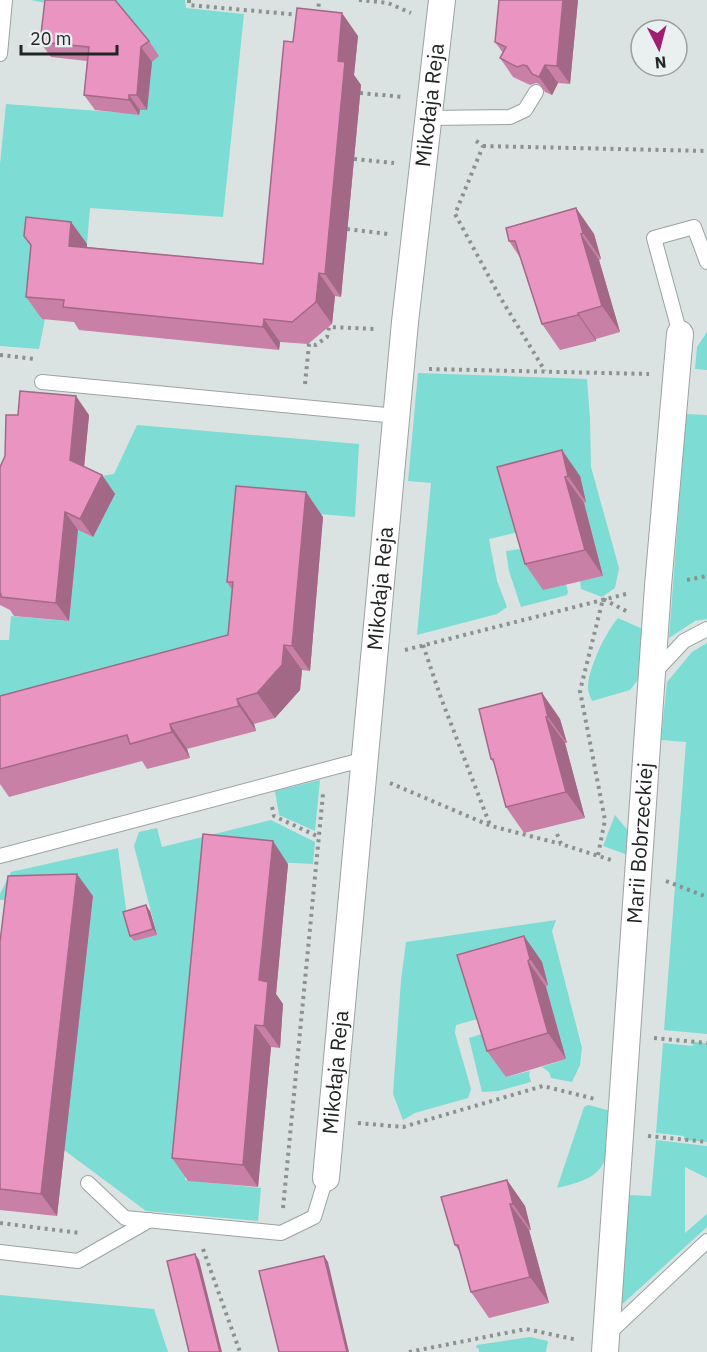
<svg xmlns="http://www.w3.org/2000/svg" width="707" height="1352" font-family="'IBM Plex Sans',sans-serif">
<rect width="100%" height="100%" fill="#dbe3e2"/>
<path fill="#7ddcd3" d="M31,0H185L186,8L244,14L223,217L90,208L87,244L42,240L45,319L39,349L0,346V164L6,104L139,114L140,110H147L60,6Z
M707,332V370L695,369L697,347Z
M418,373L587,379L590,419L591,467L619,568L615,588L602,597L581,589L580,581L603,576L584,503L586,501L579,477L522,531L489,539L497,581L507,607L497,614L417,635L431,483L408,481Z
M686,414L707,415V619L695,621L669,638Z
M137,425L359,444L355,517L249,508L239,657L0,722V640H9L11,616L69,621L78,530L93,537L83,479L114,474Z
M528,548L566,584L568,592L567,595L521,607L509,571L506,551Z
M618,618L645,630L644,672L630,690L592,701C590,697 588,692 588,688C588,668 606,632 618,618Z
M707,643V1034L664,1030L686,742L661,740L667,682L692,652Z
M320,780L315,831L279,815L275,791Z
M615,815L630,833L628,855L603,846Z
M271,820L315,842L313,864L275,862L186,1169L185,1180L261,1188L258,1221L146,1211L64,1150L93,897L0,900V894L11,872L118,848L127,917L157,935L134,846L139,832L157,828L162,847Z
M556,920L552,931L582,1048L580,1065L572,1082L551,1078L549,1072L542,1067L566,1059L546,987L548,985L485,1017L456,1025L455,1033L471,1089L468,1098L415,1113L403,1120L393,1094L401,980L406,942Z
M488,1032L506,1077L530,1071L529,1075L531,1082L498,1091L482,1092L469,1038Z
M694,1042L707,1043V1142L684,1140V1136L656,1133L663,1043L693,1046Z
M588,1105L611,1111C606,1161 613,1176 557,1188L584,1107Z
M656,1140L707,1146V1178L685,1167V1233L707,1214V1227L617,1309L627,1195L651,1196Z
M0,1295L154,1309L168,1352H0Z
M530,1337L548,1341L546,1352H479V1349L476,1347L477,1345Z"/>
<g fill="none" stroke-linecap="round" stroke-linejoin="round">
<defs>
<path id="lane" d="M0,54L5,0
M428,118L510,117L525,110L536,92
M680,334L654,238L694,227L707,262
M42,382L397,416
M654,673L684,641L707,629
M0,856L365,759
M88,1183L125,1218L281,1233L314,1217L326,1178
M0,1252L78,1261L150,1220
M606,1336L707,1241"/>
<g id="street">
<path id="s1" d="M326,1178L405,322L442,0"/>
<path id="s2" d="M605,1352L658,586L680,334"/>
</g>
</defs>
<use href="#lane" stroke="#9ba2a1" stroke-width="16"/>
<use href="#street" stroke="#9ba2a1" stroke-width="28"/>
<path stroke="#8b9190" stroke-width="4" stroke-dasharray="3 4.5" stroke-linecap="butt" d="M189,0V5L301,15
M359,0L388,3L411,13
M318,14L319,0
M360,93L403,97
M476,141L483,146L455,214L500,297L545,371
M483,146L707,151
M354,159L394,163
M347,229L388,234
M0,355L35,359
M429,369L649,374
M305,384L309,344L316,345L327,337L329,327L376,329
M687,580L707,576
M423,645L441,698L490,825
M405,650L630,593
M390,783L491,826L561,844
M272,807L274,816L319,837
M557,834L561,844L611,860
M598,855L605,820L580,691L603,599L628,612
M666,881L707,897
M654,1038L707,1043
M358,1123L403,1127L543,1086L595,1099
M648,1136L707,1142
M283,1208L323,794
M0,1223L80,1233
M203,1249L240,1352
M409,1352L526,1329L578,1340"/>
<use href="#lane" stroke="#fff" stroke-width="14"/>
<use href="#street" stroke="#fff" stroke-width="26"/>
</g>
<path fill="#c980a6" d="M499,0H578L570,84L558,83L552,95L545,92L539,84L536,83L530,85L513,77L500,58L503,53L495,42Z
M358,36L354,75L361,85L341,297L335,296L332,324L308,344L280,342L279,350L79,330L74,322L42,319L26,297L31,245L71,222L87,244V247L263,264L293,42Z
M149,41L159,56L152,62L147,110H140L139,115L95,110L84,95L87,61L51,57L40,42Z
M576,208L594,234L601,259L599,260L620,332L596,339V341L560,350L542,324L521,259L509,241Z
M89,415L84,467L102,475L115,494L93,537L78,530L69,621L14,616L10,610L0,605V467Z
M497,467L580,476L586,502L584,503L603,576L543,590L525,564Z
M306,492L323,517L310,671L302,670L300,690L275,718L254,724L256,731L187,749L190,758L147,769L142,761L9,797L0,784V696L228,635L232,590L227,582Z
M542,693L560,719L567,743H565L585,818L524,833L506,807L494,764L491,759Z
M288,864L276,994L283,1004L280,1048L271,1047L258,1187L188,1181L172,1158Z
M93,896L57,1216L0,1210V942Z
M150,911L157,935L134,941L130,936Z
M524,936L542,962L548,985L546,987L566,1059L506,1077L487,1051Z
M507,1180L525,1206L531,1230H529L549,1303L489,1318L471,1292L460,1252L455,1245Z"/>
<path fill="#a46887" d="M563,0H578L570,84L557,66Z
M342,13L358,36L354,75L361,85L341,297L325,274L338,61Z
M141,47L152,62L147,110L137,95Z
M545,65L558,83L552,95L539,77Z
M129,95L140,110L139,115L129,100Z
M576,208L594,234L601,259L583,233Z
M71,222L87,244L85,268L69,246Z
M581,234L599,260L620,332L602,306Z
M319,273L335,296L332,324L316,302Z
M578,313L596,339V341L578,315Z
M264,319L280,342L279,350L263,327Z
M76,396L89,415L83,478L70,460Z
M562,450L580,476L586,502L568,476Z
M102,475L115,494L93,537L80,519Z
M565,477L584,503L603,576L585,550Z
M306,492L323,517L310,671L292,646Z
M65,512L78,530L69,621L56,603Z
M284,645L302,670L300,690L275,718L257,693Z
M542,693L560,719L567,743L548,717Z
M237,699L254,724L256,731L239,706Z
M546,717L565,743L585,818L566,792Z
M170,724L187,749L190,758L172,732Z
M273,841L288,864L276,994L283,1004L280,1048L264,1026L259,980Z
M77,874L93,896L57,1216L41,1194Z
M146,905L150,911L157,935L153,929Z
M524,936L542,962L548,985L530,959Z
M528,961L546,987L566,1059L548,1033Z
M255,1025L271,1047L258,1187L243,1165Z
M507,1180L525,1206L531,1230L513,1204Z
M510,1204L529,1230L549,1303L530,1277Z
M195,1254L199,1260L222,1352H220Z
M324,1256L328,1262L349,1352H347Z"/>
<path fill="#ea95c1" stroke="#a46887" stroke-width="1.5" d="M45,0H115L149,41L141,47L137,95H129V100L84,95L89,47L40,42Z
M499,0H563L557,66L545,65L539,77L532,74L527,66L523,65L517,67L500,58L506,47L495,42Z
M297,8L342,13L338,61L345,62L325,274L319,273L316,302L292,322L264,319L263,327L63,307L64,300L26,297L31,245L24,236L26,217L71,222L69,246L263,264L284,41L293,42Z
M576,208L583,233L581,234L602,306L578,313V315L542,324L515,241H509L506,228Z
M20,391L76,396L70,460L102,475L80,519L65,512L56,603L1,597V594L0,593V467L5,456L6,415H18Z
M562,450L568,476L565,477L585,550L525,564L497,467Z
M236,486L306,492L292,646L284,645L282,665L257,693L237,699L239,706L170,724L172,732L130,744L127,735L0,769V696L228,635L233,582H227Z
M542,693L548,717H546L566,792L506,807L493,759H491L479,709Z
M203,834L273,841L259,980L268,982L264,1026L255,1025L243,1165L172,1158Z
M77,874L41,1194L0,1189V942L8,876Z
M146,905L153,929L130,936L123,912Z
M524,936L530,959L528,961L548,1033L487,1051L457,955Z
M507,1180L513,1204H510L530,1277L471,1292L458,1245H455L441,1197Z
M195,1254L220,1352H189L167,1261Z
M324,1256L347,1352H279L259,1271Z"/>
<g text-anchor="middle" stroke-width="4.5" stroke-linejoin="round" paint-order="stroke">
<g font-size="21" fill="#222525" stroke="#e9f0ef">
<text dy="7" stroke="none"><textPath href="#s1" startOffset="1078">Mikołaja Reja</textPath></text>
<text dy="7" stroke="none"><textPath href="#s1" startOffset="592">Mikołaja Reja</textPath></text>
<text dy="7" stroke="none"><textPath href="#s2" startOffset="510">Marii Bobrzeckiej</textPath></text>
<text dy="7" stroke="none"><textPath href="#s1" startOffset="106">Mikołaja Reja</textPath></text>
</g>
</g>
<g transform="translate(659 48) rotate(174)"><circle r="28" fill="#e9f0ef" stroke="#999f9e" stroke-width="1.5"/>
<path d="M0-4.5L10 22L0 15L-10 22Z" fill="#9f1e6f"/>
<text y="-9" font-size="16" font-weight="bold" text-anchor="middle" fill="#222525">N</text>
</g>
<path d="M21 45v9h96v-9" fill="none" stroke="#222525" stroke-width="3"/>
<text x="30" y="45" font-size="18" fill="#222525" stroke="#e9f0ef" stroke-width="4.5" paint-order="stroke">20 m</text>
</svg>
